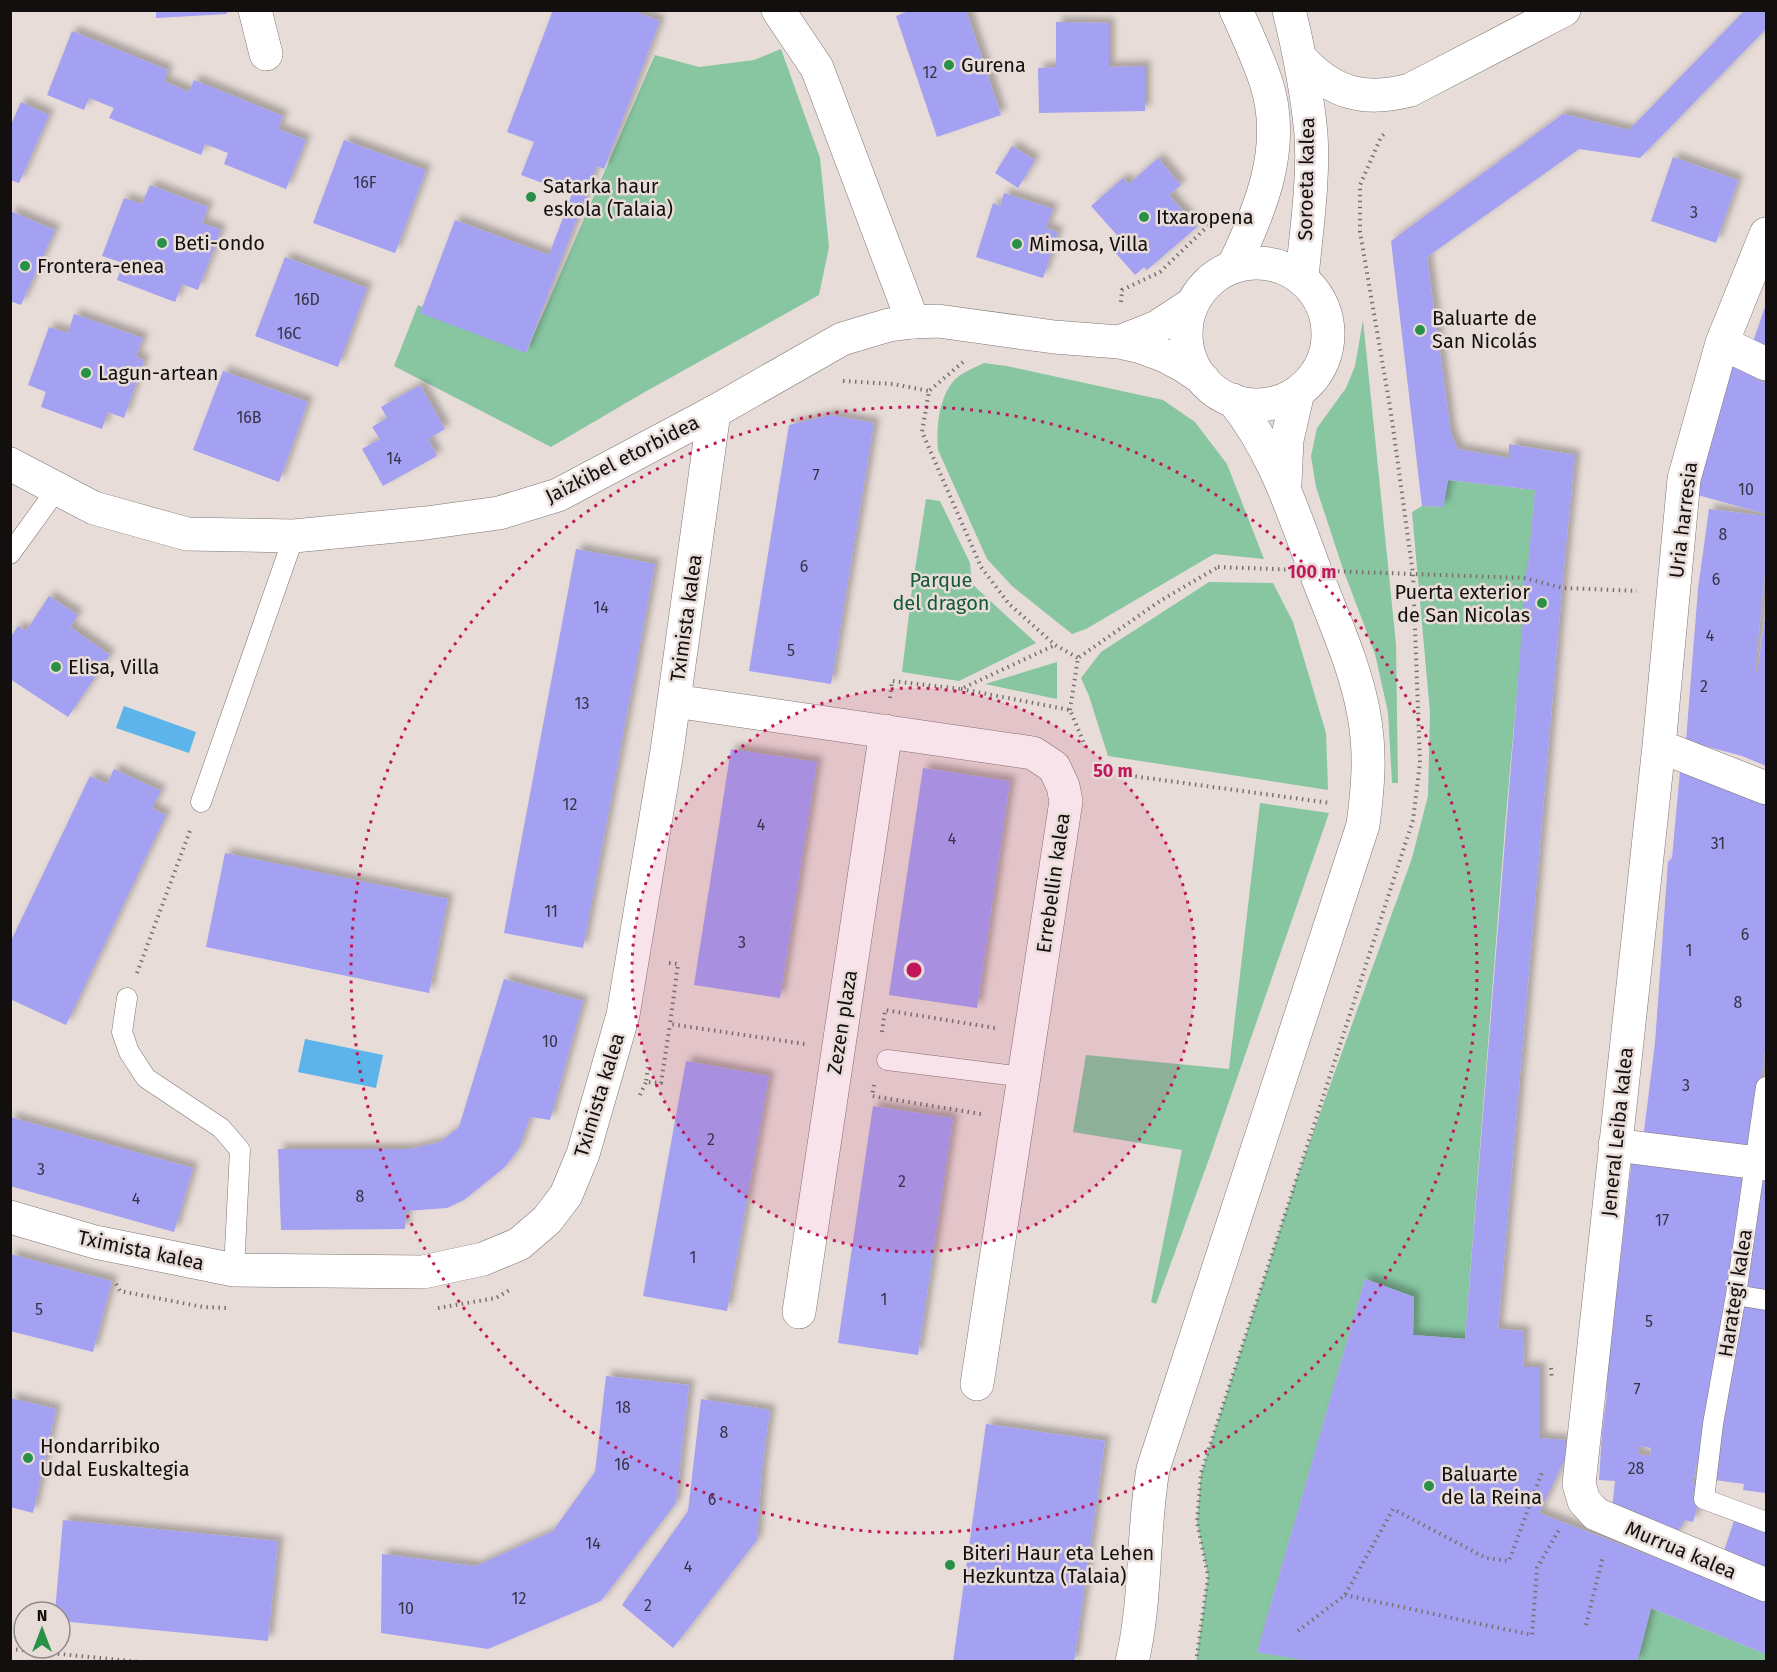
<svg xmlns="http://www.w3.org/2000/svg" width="1777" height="1672" font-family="'Fira Sans',sans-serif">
<defs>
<filter id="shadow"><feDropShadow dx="5.5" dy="-5.5" stdDeviation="3" flood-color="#0004"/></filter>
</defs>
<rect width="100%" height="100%" fill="#e7dcd8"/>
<path fill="#88c5a1" d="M781,49L820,158L829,247L819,295L643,393L551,447L394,366L418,305L526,353L655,55L699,67L754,60Z
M1363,320L1396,644L1398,783H1392L1388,712L1375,654L1343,569L1316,487L1311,456L1317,428L1346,388L1355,366Z
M984,363L1007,366L1163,400L1195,422L1227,464L1264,559L1214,554L1086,629L1072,634L1012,586L987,559L938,450C936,428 939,391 959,376C966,371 976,367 984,363Z
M1448,480L1535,490L1505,826L1465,1339L1413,1335L1414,1297L1365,1279L1257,1652L1313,1661L1196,1662L1208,1576L1197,1522L1201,1473L1298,1174L1412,858L1428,796L1430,713L1412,512L1422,506L1443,507Z
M926,499L940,501L970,563L972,584L1036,643L959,681L902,672L912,589Z
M1209,582L1273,583L1293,622L1326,733L1328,790L1108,756L1089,696L1081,678L1101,652Z
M1057,662V699L985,684Z
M1260,803L1329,813L1209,1159L1156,1304L1151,1302L1182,1150L1073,1132L1086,1055L1229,1069Z
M1651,1608L1766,1654V1661L1637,1662Z"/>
<path fill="#5cb4eb" d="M124,706L196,732L189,753L116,728Z
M305,1039L383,1055L376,1088L298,1072Z"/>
<path fill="#a4a0f2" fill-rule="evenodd" filter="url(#shadow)" d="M156,10H227V14L156,18Z
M553,10H631L660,21L604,169L597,166L526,353L420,313L455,220L549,255L572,194L521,175L534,142L507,132Z
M912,10H966L1001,115L937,137L896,16Z
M1745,10H1766V29L1640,158L1579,149L1427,257L1451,434L1458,449L1509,458V444L1575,455L1564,567L1498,1329L1524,1331L1523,1367H1540V1438L1565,1440V1459L1539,1513L1766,1600V1654L1651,1608L1637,1662H1315L1257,1652L1365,1279L1414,1297L1413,1335L1465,1339L1523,617L1524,578L1528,566L1535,490L1448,480L1443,507L1422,506L1391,241L1563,114L1629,130Z
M1056,22L1109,23V67L1145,66V111L1039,113L1038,68L1056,67Z
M72,31L168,70L164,81L189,92L194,80L283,116L278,129L306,140L286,189L224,164L228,153L205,144L201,155L109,118L114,108L89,98L84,110L47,95Z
M21,102L49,115L19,183L10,180V127Z
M344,140L426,170L395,253L313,223Z
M1012,146L1035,160L1018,188L995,173Z
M1673,157L1738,180L1716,243L1651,221Z
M1158,158L1181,185L1169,195L1197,227L1147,270L1144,267L1135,275L1113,250L1123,242L1091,206L1123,178L1129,184Z
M150,185L208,207L202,223L221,230L198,290L182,284L175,302L117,280L123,263L102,256L124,198L142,204Z
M1004,193L1053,209L1046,228L1058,232L1043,278L976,257L993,203L1000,206Z
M10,211L55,230L21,305L10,301Z
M285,257L367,288L338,367L255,336Z
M1766,304V352L1752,345Z
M74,314L143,338L136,357L144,360L124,418L108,412L102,429L41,407L46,392L28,385L49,327L68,333Z
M1726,362L1755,371V379L1766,383V514L1694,494L1703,458L1707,459Z
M223,371L308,402L279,482L193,450Z
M420,385L445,429L428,439L437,456L383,486L362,449L380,439L372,427L387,418L381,407Z
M831,415L874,423L831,684L749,671L789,425Z
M1709,509L1766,516V561L1755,671L1757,673L1765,618H1766V766L1742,756L1686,741L1698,589Z
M576,549L655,564L583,948L504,933Z
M49,596L78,615L70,627L110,655L68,717L10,679V638L18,626L26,631Z
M731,749L817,762L780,998L694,985Z
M1681,761L1766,793V1041L1752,1154L1643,1140L1655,1043L1668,862L1672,858Z
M923,768L1010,781L977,1008L889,995Z
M114,769L161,791L152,808L166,815L66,1025L10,999V943L90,776L107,784Z
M225,853L448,899L429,993L206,947Z
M504,979L583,1001L550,1120L530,1117L519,1148L505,1167L464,1200L447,1208L406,1211L405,1229L281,1230L278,1149H410L440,1142L459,1127Z
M686,1061L769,1076L727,1311L643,1296Z
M873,1106L953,1118L918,1355L838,1343Z
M10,1117L193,1168L174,1232L10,1186Z
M1633,1150L1749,1165L1737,1270L1730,1269L1720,1372L1700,1466L1696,1465L1693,1485L1699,1486L1700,1497L1693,1522L1685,1520L1674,1538L1612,1509L1615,1481L1599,1480L1602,1432L1607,1393L1603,1392L1609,1355ZM1639,1446L1651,1448L1650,1456L1638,1454Z
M1762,1174L1766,1175V1296L1741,1292Z
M10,1254L112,1281L93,1352L10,1331Z
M1738,1301L1766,1306V1493L1743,1490L1744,1484L1715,1480Z
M606,1376L689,1385L676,1503L601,1601L488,1649L381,1633L382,1554L476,1566L553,1531L595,1472Z
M10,1398L56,1409L33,1513L10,1507Z
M701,1399L770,1410L762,1469L757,1540L673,1648L622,1605L688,1511Z
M986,1424L1105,1441L1074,1662H953Z
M1736,1515L1766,1525V1572L1722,1557Z
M63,1520L278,1541L268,1641L60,1621V1612H55Z"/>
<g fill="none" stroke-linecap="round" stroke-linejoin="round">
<defs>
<path id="lane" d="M10,554L57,489
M201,802L294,536
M127,998L122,1032L129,1052L146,1078L221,1128L240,1150L234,1270
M887,1060L1024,1077
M1766,1087L1736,1295L1713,1424L1704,1499L1766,1522
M1736,1295L1766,1300"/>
<path id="street" d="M255,10L266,54
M778,10L817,68L913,322
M1766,234L1722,343L1684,479L1659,746L1579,1484L1584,1501L1596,1514L1766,1585
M1722,343L1766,364
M674,701L1033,753L1054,767L1063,786L1066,801L977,1384
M1659,746L1766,788
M1615,1145L1766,1164
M10,1217L95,1242L234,1270L423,1272L483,1259L519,1244L547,1220L566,1195L583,1154L623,1015L667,751L714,412
M799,1312L886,731"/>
<path id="secondary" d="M1289,10C1299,51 1307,92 1311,134C1314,182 1306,231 1302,278
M1301,59C1333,94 1365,102 1410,90L1564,10
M1186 334a71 71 0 1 1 142 0a71 71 0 1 1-142 0Z
M1233,267C1261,209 1287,146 1266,82C1258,58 1247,34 1236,10
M1119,342L1157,327L1192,304
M10,464L94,508L187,534L294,536L426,523L499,513L558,495L714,412L842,339L889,325L913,322L938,321L1054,337L1119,342L1141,347L1163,355L1184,366L1203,379
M1285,483L1287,440L1298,392
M1132,1662C1147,1598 1142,1533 1153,1469L1363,825C1368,787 1371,754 1364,715C1356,669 1336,625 1319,581C1295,518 1276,453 1233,400"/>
</defs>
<use href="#lane" stroke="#7f7672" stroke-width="21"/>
<use href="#street" stroke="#7f7672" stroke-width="34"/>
<use href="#secondary" stroke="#7f7672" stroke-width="34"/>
<path stroke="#78716e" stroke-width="4" stroke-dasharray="1.5 4.5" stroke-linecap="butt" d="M1121,302L1122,290L1160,272L1213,221
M963,362L929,391L922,432L981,567L1009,604L1055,645L1078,658
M843,381L893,384L929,391
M1524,578L1563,588L1637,591
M961,689L1070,710L1086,748
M890,698L892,681L961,689L1055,645
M1070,710L1078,658L1160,601L1218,567
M1095,769L1096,771L1330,803
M669,963L678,964L670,1024L805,1044
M137,973L191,828
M882,1032L885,1010L995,1028
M648,1067L646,1082L661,1083L670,1024
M874,1085L872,1096L981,1114
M640,1095L646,1082
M116,1284L120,1291L203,1307L229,1308
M438,1308L496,1298L511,1289
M1551,1368L1552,1379
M1345,1595L1532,1635L1537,1568L1560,1528
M1586,1625L1603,1556
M1298,1631L1345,1595L1393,1509L1486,1558L1509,1561L1542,1472
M10,1649L140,1662
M1196,1662L1208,1576L1197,1522L1201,1473L1413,820L1420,763L1413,574L1391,413L1360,232V185L1381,137L1386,132"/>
<use href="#lane" stroke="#fff" stroke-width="20"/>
<use href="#street" stroke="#fff" stroke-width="33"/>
<use href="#secondary" stroke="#fff" stroke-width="33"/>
<path stroke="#78716e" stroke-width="4" stroke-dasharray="1.5 4.5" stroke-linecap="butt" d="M1218,567L1524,578"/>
</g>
<circle cx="914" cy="970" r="282" fill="#c2185b" fill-opacity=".12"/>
<g fill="none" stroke="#c2185b" stroke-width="3" stroke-dasharray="3 6">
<circle cx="914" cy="970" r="282"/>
<circle cx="914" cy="970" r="563"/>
</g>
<g fill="#299047" stroke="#e7dcd8" stroke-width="2">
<circle cx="949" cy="65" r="6"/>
<circle cx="531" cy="197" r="6"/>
<circle cx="1144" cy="217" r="6"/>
<circle cx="162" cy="243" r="6"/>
<circle cx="1017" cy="244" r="6"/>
<circle cx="25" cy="266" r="6"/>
<circle cx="1420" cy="330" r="6"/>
<circle cx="86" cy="373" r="6"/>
<circle cx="1542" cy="603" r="6"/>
<circle cx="56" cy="667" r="6"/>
<circle cx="28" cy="1458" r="6"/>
<circle cx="1429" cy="1486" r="6"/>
<circle cx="950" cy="1565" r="6"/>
</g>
<g text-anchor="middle" stroke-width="5" stroke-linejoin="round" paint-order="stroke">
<g font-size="16" fill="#373347">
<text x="930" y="78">12</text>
<text x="365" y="188">16F</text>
<text x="1694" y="218">3</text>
<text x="307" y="305">16D</text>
<text x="289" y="339">16C</text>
<text x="249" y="423">16B</text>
<text x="394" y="464">14</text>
<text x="816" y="481">7</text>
<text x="1746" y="495">10</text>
<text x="1723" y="540">8</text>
<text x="804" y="572">6</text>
<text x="1716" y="585">6</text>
<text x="601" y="613">14</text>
<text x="1710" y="641">4</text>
<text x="791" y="656">5</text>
<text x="1704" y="692">2</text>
<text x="582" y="709">13</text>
<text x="570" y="810">12</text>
<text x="761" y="830">4</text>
<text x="952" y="844">4</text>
<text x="1718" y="849">31</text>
<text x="551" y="917">11</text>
<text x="1745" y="940">6</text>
<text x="742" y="948">3</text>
<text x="1689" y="956">1</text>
<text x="1738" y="1008">8</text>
<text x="550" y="1047">10</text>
<text x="1686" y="1091">3</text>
<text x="711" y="1145">2</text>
<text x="41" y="1175">3</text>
<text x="902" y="1187">2</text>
<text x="360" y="1202">8</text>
<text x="136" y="1204">4</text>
<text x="1662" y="1226">17</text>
<text x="693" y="1263">1</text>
<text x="884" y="1305">1</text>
<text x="39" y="1315">5</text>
<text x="1649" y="1327">5</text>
<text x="1637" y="1395">7</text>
<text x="623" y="1413">18</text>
<text x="724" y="1438">8</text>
<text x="622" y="1470">16</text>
<text x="1636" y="1474">28</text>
<text x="712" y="1505">6</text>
<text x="593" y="1549">14</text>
<text x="688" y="1572">4</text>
<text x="519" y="1604">12</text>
<text x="648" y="1611">2</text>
<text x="406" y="1614">10</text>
</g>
<g font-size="20" fill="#130f0e" stroke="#e7dcd8" text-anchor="start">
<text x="961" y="72">Gurena</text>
<text x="543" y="193">Satarka haur<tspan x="543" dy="23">eskola (Talaia)</tspan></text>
<text x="1156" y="224">Itxaropena</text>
<text x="174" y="250">Beti-ondo</text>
<text x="1029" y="251">Mimosa, Villa</text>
<text x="37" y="273">Frontera-enea</text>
<text x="1432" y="325">Baluarte de<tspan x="1432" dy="23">San Nicolás</tspan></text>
<text x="98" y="380">Lagun-artean</text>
<text x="1530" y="599" text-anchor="end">Puerta exterior<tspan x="1530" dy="23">de San Nicolas</tspan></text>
<text x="68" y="674">Elisa, Villa</text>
<text x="40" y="1453">Hondarribiko<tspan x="40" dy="23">Udal Euskaltegia</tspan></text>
<text x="1441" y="1481">Baluarte<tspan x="1441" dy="23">de la Reina</tspan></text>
<text x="962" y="1560">Biteri Haur eta Lehen<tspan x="962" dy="23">Hezkuntza (Talaia)</tspan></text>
</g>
<g font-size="20" fill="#130f0e" stroke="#e7dcd8">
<text transform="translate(1306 179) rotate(-89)" y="7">Soroeta kalea</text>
<text transform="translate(622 459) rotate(-27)" y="7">Jaizkibel etorbidea</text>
<text transform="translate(1683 520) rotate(-83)" y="7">Uria harresia</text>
<text transform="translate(686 618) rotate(-82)" y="7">Tximista kalea</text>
<text transform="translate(1053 883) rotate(-82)" y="7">Errebellin kalea</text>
<text transform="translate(842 1022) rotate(-81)" y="7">Zezen plaza</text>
<text transform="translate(599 1095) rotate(-73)" y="7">Tximista kalea</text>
<text transform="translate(1617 1132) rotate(-84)" y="7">Jeneral Leiba kalea</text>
<text transform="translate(141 1250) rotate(12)" y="7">Tximista kalea</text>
<text transform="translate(1735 1293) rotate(-81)" y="7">Harategi kalea</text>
<text transform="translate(1681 1550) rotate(23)" y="7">Murrua kalea</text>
</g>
<g font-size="20" fill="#125837" stroke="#e7dcd8">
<text x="941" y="587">Parque<tspan x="941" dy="23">del dragon</tspan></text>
</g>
</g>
<circle cx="914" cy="970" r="9" fill="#c2185b" stroke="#e7dcd8" stroke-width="3"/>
<g font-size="18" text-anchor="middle" font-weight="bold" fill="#c2185b" stroke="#e7dcd8" stroke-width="5" stroke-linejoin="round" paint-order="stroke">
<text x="1312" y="578">100 m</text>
<text x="1113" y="777">50 m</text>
</g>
<rect width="1777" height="1672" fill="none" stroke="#130f0e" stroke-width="24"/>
<g transform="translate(42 1630)"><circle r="28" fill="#e7dcd8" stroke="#928a87" stroke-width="1.5"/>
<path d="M0-4.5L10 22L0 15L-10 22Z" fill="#299047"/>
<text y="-9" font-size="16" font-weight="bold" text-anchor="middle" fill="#130f0e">N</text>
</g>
</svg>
